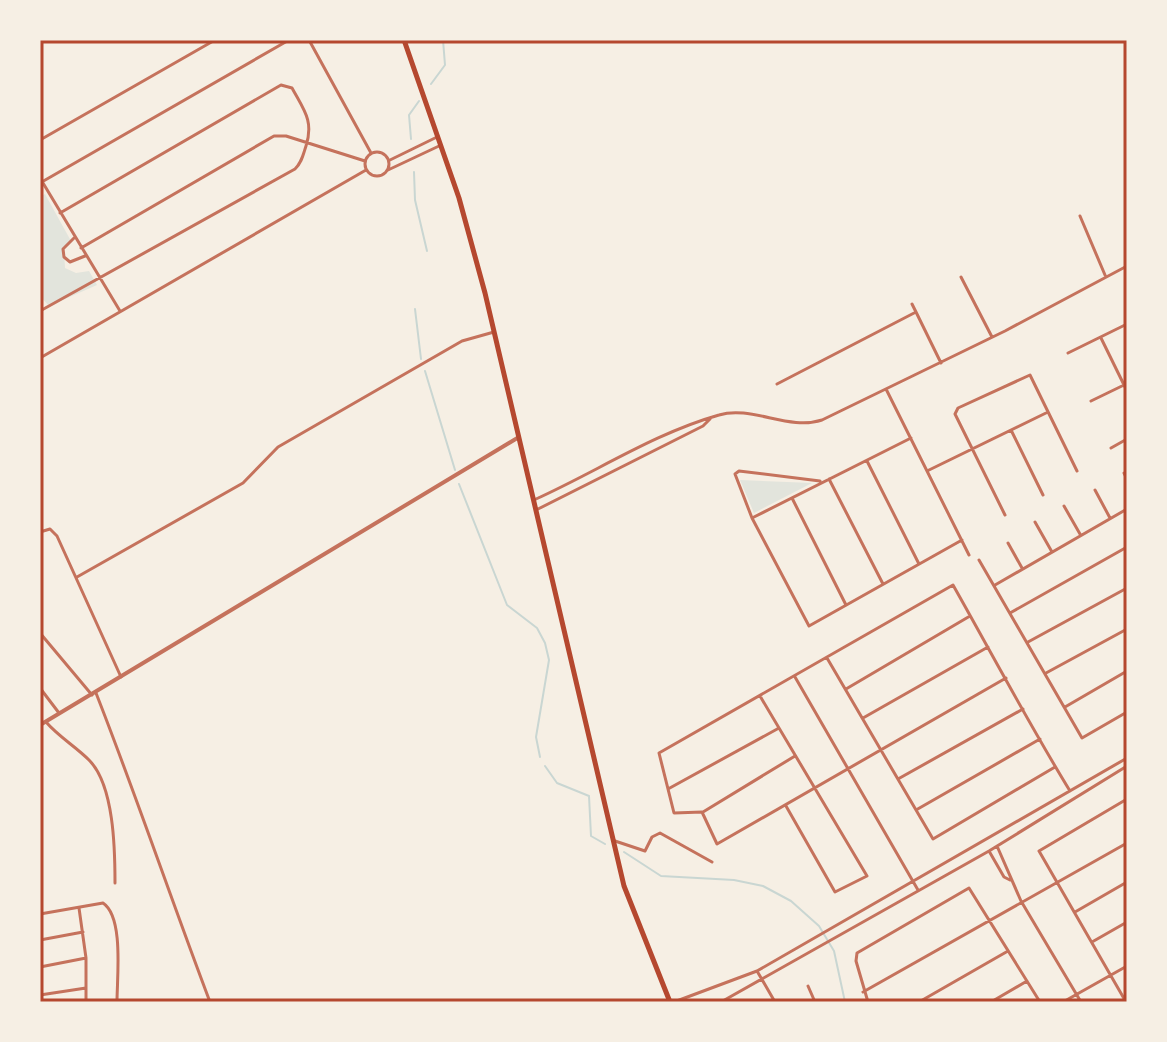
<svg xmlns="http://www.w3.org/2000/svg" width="1167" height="1042" font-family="Spectral,serif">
<rect width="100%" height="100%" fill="#f6efe4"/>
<path fill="#e2e4dc" d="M45,194L71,241L64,249L65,268L76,273L89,271L97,285L49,306L40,296V197Z
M740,480L812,483L754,513Z"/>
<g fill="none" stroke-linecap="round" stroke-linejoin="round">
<path stroke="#c9d6d2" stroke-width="2" d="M431,84L445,65L443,40
M411,139L409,115L419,101
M414,172L415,200L427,251
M415,309L421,359
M425,371L455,470
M459,484L507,605L537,628L545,643L549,660L536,737L540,757
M545,766L557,783L589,796L591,836L605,844
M624,852L661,876L734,880L763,886L791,901L819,926L834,951L845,1002"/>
<path stroke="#c5725c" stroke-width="3" d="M309,40L371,153
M40,140L215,40
M365 164a12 12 0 1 1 24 0a12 12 0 1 1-24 0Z
M390,160L437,137
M388,170L439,146
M40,178L120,311
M40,183L289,40
M1080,216L1105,275
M74,238L63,249L64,257L70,262L85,256
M81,248L274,136H286L365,161
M961,277L992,337
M912,304L916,312
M40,311L295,169C302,162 303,155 306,146C314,121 304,110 292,88L281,85L60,213
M1101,338L1127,391
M1068,353L1127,324
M40,358L366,170
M777,384L916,312L941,363
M886,389L969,555
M1091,401L1124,385
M1011,430L1043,495
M1111,448L1127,439
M867,461L919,564
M927,471L1048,412
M1124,473L1127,479
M829,479L883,584
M820,481L739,471L735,474L752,518L809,626L962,540
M1095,490L1110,518
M792,498L846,605
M536,499C596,472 655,433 719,415C751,405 789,431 822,420L1005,331L1127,266
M1064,506L1080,534
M538,509L703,426L710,419
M1005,515L955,414L958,408L1030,375L1077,471
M754,517L911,438
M1035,522L1052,552
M40,532L50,529L57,536L121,677
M1008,543L1022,568
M979,560L1082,738L1127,712
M77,577L243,483L278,447L462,341L494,332
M995,585L1127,509
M1010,613L1127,547
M40,633L92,695
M1028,642L1127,588
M827,658L933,839L1055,767
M1046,673L1127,629
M795,677L918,890
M1006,678L717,844L702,812L674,813L659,753L953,585C992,654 1029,724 1070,791
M40,688L59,713
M846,689L970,616
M96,693C136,795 171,899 210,1002
M760,696L867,876L835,892L786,806
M1065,707L1127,671
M863,718L988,647
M46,722C59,737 75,746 89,760C114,785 115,849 115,883
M898,779L1023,709
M668,789L779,728
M916,810L1040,739
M703,812L795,756
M615,841L645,851L652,837L660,833L712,862
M997,846L1021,901L1081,1002
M989,851L1004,877L1010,880
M79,908L86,958V1002
M1075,912L1127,882
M40,914L103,903C124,917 117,977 117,1002
M40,940L83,932
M1092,942L1127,922
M40,967L86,958
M757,971L775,1002
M808,986L815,1002
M863,992L1127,843
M40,995L86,988
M674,1002L757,971L1127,758
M721,1002L989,851L1127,766
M868,1002L856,961L857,953L969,888L1040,1002
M919,1002L1008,951
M991,1002L1027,981
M1063,1002L1127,966
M1126,1002L1039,851L1127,799"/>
<path stroke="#c5725c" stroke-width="4" d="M40,725L519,437"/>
<path stroke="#b5482f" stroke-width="5" d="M404,40L459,198L485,293L624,886L670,1002"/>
</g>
<rect width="1167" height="1042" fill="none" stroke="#f6efe4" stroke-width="84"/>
<rect x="42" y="42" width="1083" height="958" fill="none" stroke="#b5482f" stroke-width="3"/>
</svg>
